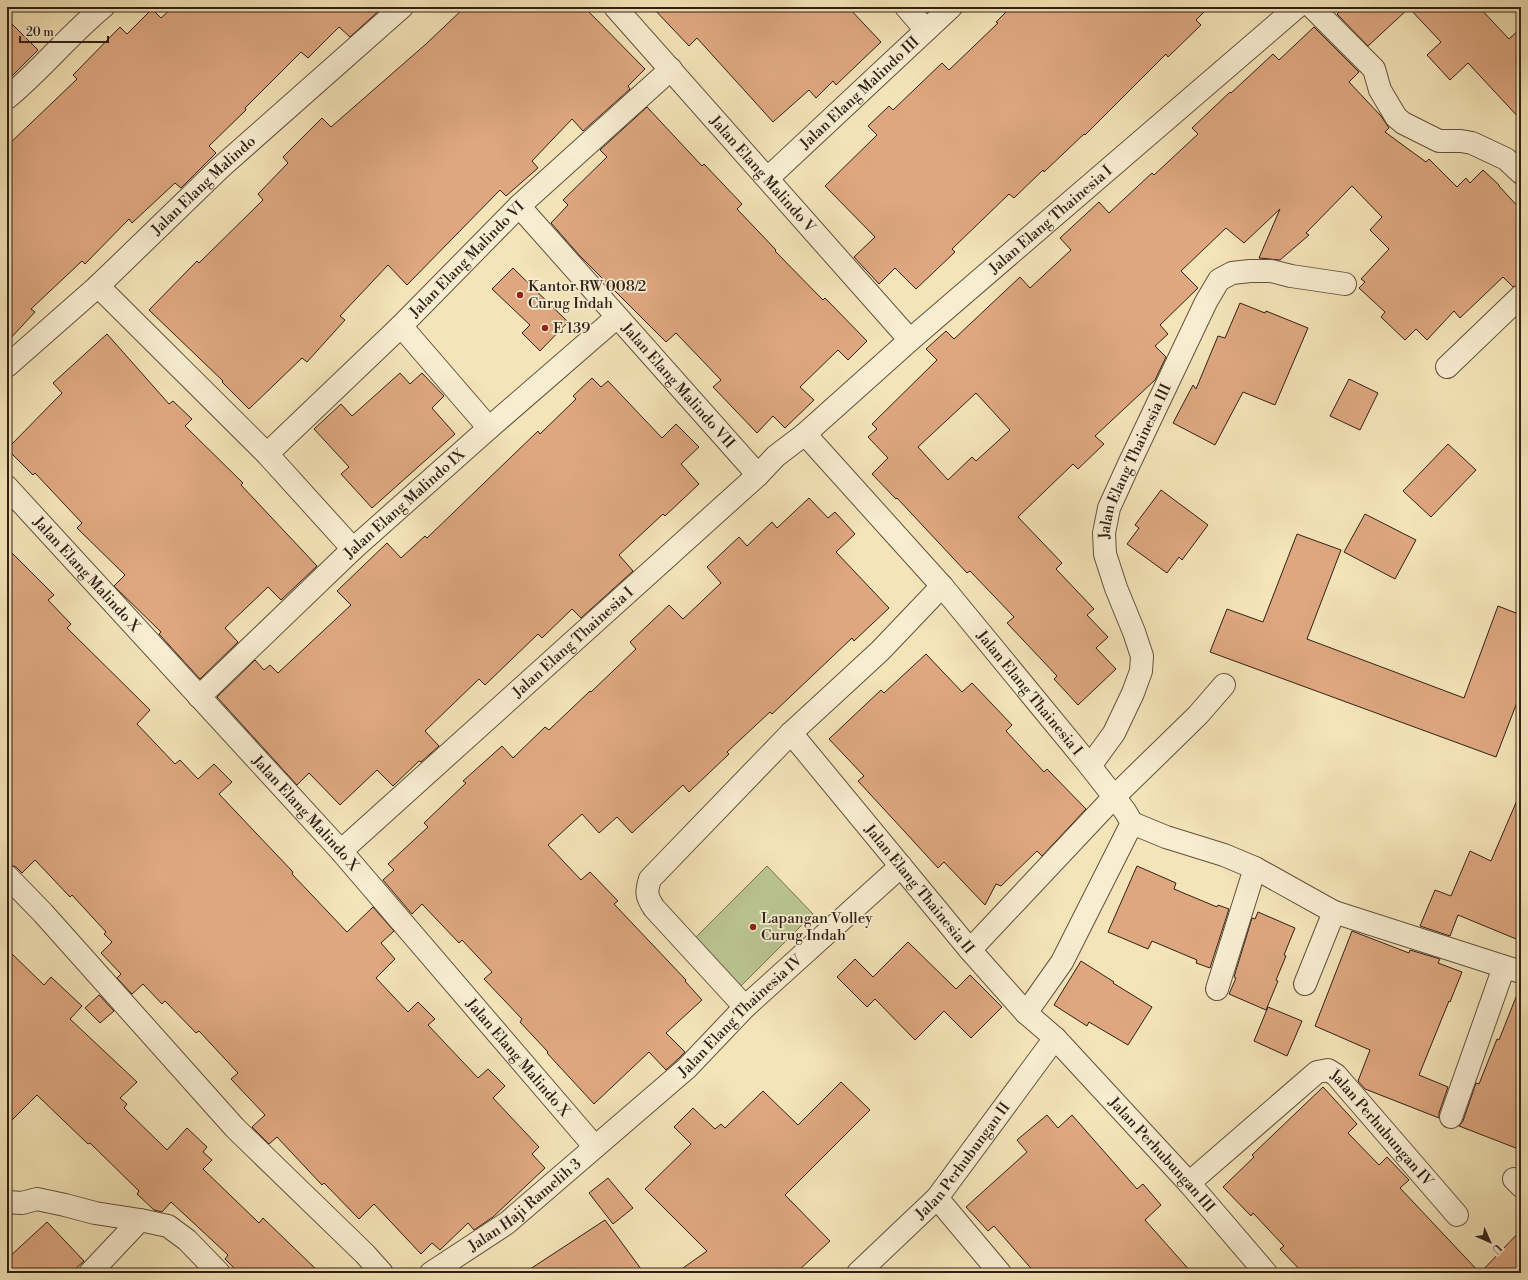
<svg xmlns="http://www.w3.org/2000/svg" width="1528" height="1280" font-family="'Libre Bodoni',serif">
<rect width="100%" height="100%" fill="#f4e4b8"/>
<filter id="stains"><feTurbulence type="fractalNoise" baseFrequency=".005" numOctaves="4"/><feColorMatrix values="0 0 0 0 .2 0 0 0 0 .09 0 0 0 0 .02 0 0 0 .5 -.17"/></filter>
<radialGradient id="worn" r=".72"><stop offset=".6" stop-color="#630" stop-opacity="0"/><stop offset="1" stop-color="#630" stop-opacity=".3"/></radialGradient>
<path fill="#bac490" stroke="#757254" d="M767,866L813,914L739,988L692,941Z"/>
<path fill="#dea780" stroke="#302017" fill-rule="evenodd" d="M173,7H383L350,37L339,27L308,58L301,52L245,108L246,110L209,146L216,153L181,188L175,183L132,223L129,219L85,264L82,261L31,309L35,312L7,342V146L77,79L73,75L120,27L127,34L152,9L161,18Z
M465,7H584L645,69L628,86L630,89L583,131L572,119L532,161L538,168L506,196L500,190L407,285L388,265L340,316L345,320L307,362L302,358L249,409L222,382L223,381L149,310L197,261L199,263L263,200L258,194L288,163L283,157L322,118L331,127L426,44Z
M652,7H848L881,42L836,85L833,81L816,98L809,90L773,122L697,38L689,46Z
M1011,7H1209L1196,20L1201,25L1168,57L1166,54L1085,135L1084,134L1044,172L1043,170L1014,198L1009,194L952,249L955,252L916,289L895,268L879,284L854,257L875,237L825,186L877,135L868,126L889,106L893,110L942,63L949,70L998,23L996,22Z
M1345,7H1479L1509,39L1521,28V120L1468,63L1450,80L1427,55L1441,42L1409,8L1368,46L1337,14Z
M7,19L38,50L7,81Z
M1314,27L1359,72L1349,82L1381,116L1389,128L1385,132L1426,162L1429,159L1457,187L1466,178L1470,183L1483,170L1499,185V186L1521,210V284L1513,287L1503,277L1460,318L1454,311L1427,340L1416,329L1405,340L1381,317L1385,312L1359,288L1365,282L1361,279L1389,249L1370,230L1382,217L1352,186L1306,233L1309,235L1280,260L1259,258L1280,209L1244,243L1226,228L1181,271L1198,288L1160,325L1168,334L1155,346L1166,357L1155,380L1095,436L1104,444L1078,469L1073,464L1018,517L1062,563L1056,569L1094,609L1087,615L1108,637L1096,648L1116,669L1078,705L1054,679L1057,676L1007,623L1014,617L970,571L967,573L897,498L896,499L872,474L888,458L868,437L877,429L872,424L937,360L926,349L946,331L954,339L1020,277L1030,288L1071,250L1060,238L1099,202L1109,213L1152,173L1154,175L1198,134L1192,128L1230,92L1231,93L1273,54L1279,60ZM976,393L1010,430L976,461L972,457L948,480L918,447Z
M647,107L702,166L704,164L742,204L737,209L776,250L775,251L823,300L825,298L867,341L848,360L838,350L800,387L814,400L785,428L773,416L757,433L713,387L721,380L676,333L666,342L580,256L551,223L568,205L563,200L607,157L600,150Z
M513,268L568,322L540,351L522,333L530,325L492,289Z
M1240,303L1265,313L1266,311L1308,328L1275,405L1243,392L1215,445L1173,423L1193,385L1196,389L1218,336L1225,338Z
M107,334L169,404L173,401L192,419L185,426L243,483L241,485L317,566L281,600L268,587L225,628L238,642L200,679L159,634L161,632L114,586L125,575L77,528L82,523L35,473L33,475L7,449L62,393L53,383Z
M400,373L410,384L422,373L444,396L432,408L455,434L372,508L341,474L349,467L314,429L341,404L352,416Z
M592,378L601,387L608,381L662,438L676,424L699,447L681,464L699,484L665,516L663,514L619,555L633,571L581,618L572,609L542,638L538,634L485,685L479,679L425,731L439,746L421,762L419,761L393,786L377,770L340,805L309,773L297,785L217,697L255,660L264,670L270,665L278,673L351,605L337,591L387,543L401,558L425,536L427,538L538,431L540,434L576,399L573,396Z
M1349,379L1378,393L1360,430L1330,416Z
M1448,444L1476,470L1431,517L1403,491Z
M1161,490L1208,525L1182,560L1179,557L1167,573L1127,544L1139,528L1135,525Z
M809,498L828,518L835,512L855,534L836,552L889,608L854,641L852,638L772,714L770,712L727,752L729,754L689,792L683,785L632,833L617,817L599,833L582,814L548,845L581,880L590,872L618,901L614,904L686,980L685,981L702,1000L666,1033L685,1052L678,1059L666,1070L649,1052L594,1104L547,1053L548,1052L520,1022L522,1019L484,979L492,972L462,940L459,943L422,904L412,914L383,880L394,870L388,864L428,827L424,823L466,783L463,781L502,746L513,758L545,727L549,730L590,691L591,692L636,649L630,642L669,605L683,619L721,583L707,567L739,537L747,546L772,522L777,528Z
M1365,514L1416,540L1395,579L1344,552Z
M1297,534L1341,550L1307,639L1464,698L1498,606L1521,615V692L1496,757L1210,652L1227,609L1263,622Z
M7,548L54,595L48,600L71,624L67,628L150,710L137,724L175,764L180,760L198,779L214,764L232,782L219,794L293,872L292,874L347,932L373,907L394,931L381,943L395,959L376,978L408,1012L418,1002L435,1019L428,1025L478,1078L488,1069L505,1086L493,1098L539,1147L532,1154L545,1168L493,1217L474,1230L468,1223L440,1250L432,1243L421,1254L374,1204L359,1219L324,1183L322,1185L277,1137L269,1144L252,1127L265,1115L231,1079L238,1073L199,1031L196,1033L165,1001L162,1004L143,984L132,994L117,978L121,974L101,953L112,942L104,934L106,932L72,895L70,897L35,860L22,873L16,867L7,864Z
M926,654L962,692L972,683L1012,725L1006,731L1044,772L1047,769L1086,809L1042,856L1037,851L1001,886L996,884L985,905L944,862L938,868L905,832L858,781L864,776L829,739L881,690L884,693Z
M1521,791V941L1458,915L1450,936L1420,926L1435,890L1451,896L1470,851L1491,861Z
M1137,866L1176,883L1174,889L1217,907L1218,905L1229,909L1210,968L1196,963L1197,960L1152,941L1148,949L1108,932Z
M1258,912L1295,928L1284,955L1286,956L1276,980L1278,981L1266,1010L1229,994L1236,978L1234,977L1252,918L1255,919Z
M1352,931L1409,953L1410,950L1440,959L1438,963L1462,972L1450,1002L1449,1001L1419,1075L1448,1087L1439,1113V1118L1365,1089L1358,1081L1370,1050L1315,1026Z
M908,942L956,989L970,975L1002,1007L971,1038L944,1011L915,1040L875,999L867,1007L837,977L855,959L873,977Z
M7,949L44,985L51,977L82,1006L70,1019L137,1082L120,1098L127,1104L124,1108L167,1150L187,1128L207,1147L203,1152L212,1160L203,1169L259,1223L263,1218L320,1273H239L225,1259L228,1255L171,1202L162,1212L154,1210L137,1194L139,1191L90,1143L88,1144L37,1095L7,1125Z
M1081,961L1114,982L1113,983L1152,1007L1128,1045L1089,1022L1087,1026L1054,1005Z
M1520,987L1521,988V1150L1459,1126L1463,1121L1476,1083L1479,1084L1497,1039L1499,1040Z
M99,995L114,1011L100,1023L85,1008Z
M1268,1007L1302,1021L1287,1056L1254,1041Z
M841,1082L870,1110L785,1195L830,1241L796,1273H676L707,1251L645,1189L691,1144L674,1127L693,1108L715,1129L721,1124L725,1128L763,1091L798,1125Z
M1323,1087L1357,1124L1348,1133L1379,1165L1387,1157L1409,1180L1400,1188L1480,1273H1303L1280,1249L1284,1246L1253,1213L1251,1216L1223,1187L1254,1157L1252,1155Z
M1047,1115L1058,1128L1072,1115L1137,1189L1143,1184L1161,1205L1145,1220L1192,1273H1035L994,1226L988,1231L966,1207L1027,1152L1017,1140Z
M608,1178L633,1208L613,1224L589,1193Z
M605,1220L644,1273H524Z
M47,1222L84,1261L71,1273H7V1259Z
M1521,1230V1266L1515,1273H1480Z"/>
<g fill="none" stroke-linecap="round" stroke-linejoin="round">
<defs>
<g id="minor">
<path id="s1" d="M615,7L910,340"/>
<path d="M906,7L926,30"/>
<path d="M1312,7L1374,69L1380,90L1396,117L1403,123L1439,141H1461L1472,143L1506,159L1521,173"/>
<path d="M7,98C41,70 69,35 103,7"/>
<path id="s2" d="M768,178L951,7"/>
<path id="s3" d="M519,206L758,475"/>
<path d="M98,286L267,454L353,549"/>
<path d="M401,326L489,428"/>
<path id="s4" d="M7,366L98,286L220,168L402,7"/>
<path d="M1447,367L1521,296"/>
<path id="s5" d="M805,434L942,586L1090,766L1125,811L1132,823L1062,962L1026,1013"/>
<path id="s6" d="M267,454L401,326L519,206L671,69"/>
<path id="s7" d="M7,487L341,851L595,1147"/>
<path id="s8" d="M199,697L353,549L489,428L617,317"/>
<path id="s9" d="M791,733L970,950L1026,1013L1055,1038L1189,1183L1266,1273"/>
<path id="s10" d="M1090,766L1114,733L1133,693L1141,671L1142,656L1134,632L1116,588L1105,554L1104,533L1109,508L1129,464L1206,302L1219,280L1232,273L1250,271H1271L1291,276L1345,284"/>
<path d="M1132,823L1166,837L1224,855L1255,868L1334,912L1521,972"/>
<path id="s11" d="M341,851L758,475L776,456L805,434L910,340L1297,7"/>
<path d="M7,876L43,913L235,1128L365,1254L382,1273"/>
<path d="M970,950L1114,797L1198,715L1224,685"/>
<path d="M1305,984L1334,912"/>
<path d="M1217,989L1255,868"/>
<path d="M745,1007L654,908C646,896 646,892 650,879L791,733L880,651L942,586"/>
<path d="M1451,1117L1504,967"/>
<path d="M1514,1179L1521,1186"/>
<path id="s12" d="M1189,1183L1317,1072L1328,1070L1336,1075L1457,1215"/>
<path d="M937,1198L1000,1273"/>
<path d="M7,1202L22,1203L37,1199L65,1205L95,1213L140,1220"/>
<path d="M90,1273L140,1220L168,1226L187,1240L219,1273"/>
<path id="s13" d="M431,1273L507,1223L687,1068L745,1007L901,866"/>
<path id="s14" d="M858,1273L937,1198L1055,1038"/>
</g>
</defs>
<use href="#minor" stroke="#61513f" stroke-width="24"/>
<use href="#minor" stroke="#f8edd1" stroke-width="22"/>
</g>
<g fill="#8f2418" stroke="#f8edd1" stroke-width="1.5">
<circle cx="520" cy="295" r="4"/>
<circle cx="545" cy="328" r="4"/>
<circle cx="753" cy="927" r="4"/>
</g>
<g text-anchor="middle" stroke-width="3.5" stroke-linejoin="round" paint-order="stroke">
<g font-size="15" fill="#302017" stroke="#f8edd1">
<text dy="5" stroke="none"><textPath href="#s2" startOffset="125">Jalan Elang Malindo III</textPath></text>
<text dy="5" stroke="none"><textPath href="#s1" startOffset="223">Jalan Elang Malindo V</textPath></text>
<text dy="5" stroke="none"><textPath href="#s4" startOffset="267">Jalan Elang Malindo</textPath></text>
<text dy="5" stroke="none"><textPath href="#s11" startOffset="950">Jalan Elang Thainesia I</textPath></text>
<text dy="5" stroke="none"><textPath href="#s6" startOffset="279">Jalan Elang Malindo VI</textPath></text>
<text dy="5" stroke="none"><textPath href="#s3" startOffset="240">Jalan Elang Malindo VII</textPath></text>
<text dy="5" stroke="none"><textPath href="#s10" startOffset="331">Jalan Elang Thainesia III</textPath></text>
<text dy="5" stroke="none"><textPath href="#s8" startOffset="282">Jalan Elang Malindo IX</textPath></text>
<text dy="5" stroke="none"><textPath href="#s7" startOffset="118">Jalan Elang Malindo X</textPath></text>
<text dy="5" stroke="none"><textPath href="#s11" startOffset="312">Jalan Elang Thainesia I</textPath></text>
<text dy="5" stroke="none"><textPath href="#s5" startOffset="343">Jalan Elang Thainesia I</textPath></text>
<text dy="5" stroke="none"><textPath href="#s7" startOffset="442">Jalan Elang Malindo X</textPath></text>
<text dy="5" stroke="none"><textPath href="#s9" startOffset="202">Jalan Elang Thainesia II</textPath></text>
<text dy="5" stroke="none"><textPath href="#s13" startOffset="403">Jalan Elang Thainesia IV</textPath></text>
<text dy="5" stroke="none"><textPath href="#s7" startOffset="766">Jalan Elang Malindo X</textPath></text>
<text dy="5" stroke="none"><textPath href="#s12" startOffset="260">Jalan Perhubungan IV</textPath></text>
<text dy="5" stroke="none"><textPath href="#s9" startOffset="562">Jalan Perhubungan III</textPath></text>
<text dy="5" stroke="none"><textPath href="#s14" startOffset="154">Jalan Perhubungan II</textPath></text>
<text dy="5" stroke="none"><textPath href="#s13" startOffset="116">Jalan Haji Ramelih 3</textPath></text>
</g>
<g font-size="15" fill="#302017" stroke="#f8edd1" text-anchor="start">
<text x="528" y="291">Kantor RW 008/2<tspan x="528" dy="17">Curug Indah</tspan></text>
<text x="553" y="333">E 139</text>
<text x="761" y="923">Lapangan Volley<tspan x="761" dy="17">Curug Indah</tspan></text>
</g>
</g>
<rect width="1528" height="1280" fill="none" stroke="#f4e4b8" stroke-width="24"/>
<rect x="8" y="8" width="1512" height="1264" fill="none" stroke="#302017" stroke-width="2"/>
<rect x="12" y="12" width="1504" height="1256" fill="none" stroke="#302017"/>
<g transform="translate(1490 1242) rotate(135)" stroke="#f8edd1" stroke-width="3" paint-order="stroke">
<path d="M0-3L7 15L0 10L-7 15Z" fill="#302017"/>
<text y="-6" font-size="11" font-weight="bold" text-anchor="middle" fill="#302017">U</text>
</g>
<path d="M20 36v6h88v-6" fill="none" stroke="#302017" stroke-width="2"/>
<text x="26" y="36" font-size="12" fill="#302017" stroke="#f8edd1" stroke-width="3" paint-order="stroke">20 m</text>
<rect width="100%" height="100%" filter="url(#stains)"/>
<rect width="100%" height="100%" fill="url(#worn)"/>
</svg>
